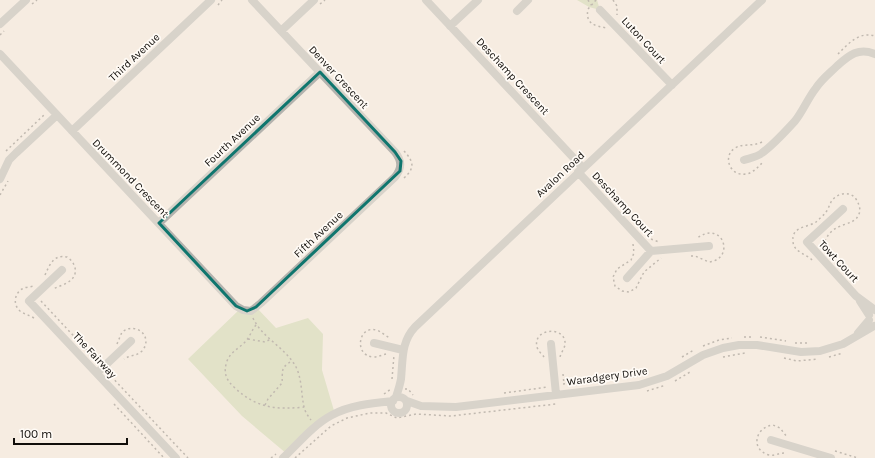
<svg xmlns="http://www.w3.org/2000/svg" width="875" height="458" font-family="Karla,sans-serif">
<rect width="100%" height="100%" fill="#f6ece1"/>
<path fill="#cad5a9" d="M577,0H597L600,10L589,7Z
M256,307L276,328L308,318L323,334L322,370L335,414L287,454L242,416L188,359L240,309Z"/>
<g fill="none" stroke-linecap="round" stroke-linejoin="round">
<path stroke="#817a73" stroke-width="1.5" stroke-dasharray="2 3" stroke-linecap="butt" d="M588,0L591,5
M596,0L588,9C585,24 595,26 607,28
M613,0L617,6V15
M32,4L37,0
M320,4L325,0
M218,5L222,0
M0,35L4,31
M838,54C848,44 859,31 875,36
M762,142C752,147 743,143 735,148C722,156 730,177 746,174C753,173 758,167 763,162
M6,151L45,114
M404,178C415,168 414,162 404,151
M0,195L8,181
M651,239L659,242
M633,244L634,253L631,260L617,269L613,277L615,286L622,291L629,292L636,288L644,272L661,258
M691,256H695L709,262C736,259 723,218 696,239
M812,260C806,254 794,252 793,242C791,226 807,228 816,222C819,219 823,216 825,213C828,210 829,206 831,202C836,193 850,190 856,199C859,204 861,209 859,214C854,228 834,220 825,241L827,252
M45,275C50,264 54,254 67,257C75,262 79,273 71,280C67,284 59,286 53,289
M41,301L98,362
M34,318C29,315 24,314 20,311C13,305 14,294 22,289C25,287 30,287 34,286
M253,318C262,338 285,347 296,367C302,379 301,393 304,407C305,412 308,416 311,420
M256,325C252,330 250,336 246,341C240,348 231,351 227,361C223,373 226,380 235,388C256,408 277,410 304,407
M744,337H754
M760,337L786,341
M248,339L265,342L271,339
M795,343H808
M117,344L122,332C136,321 154,337 142,351C137,356 130,355 124,359
M703,346L719,340L732,338
M386,354C382,355 378,357 373,357C353,355 359,325 376,330C381,331 385,336 390,338
M544,357C542,354 538,351 537,347C532,328 567,325 565,345C564,349 561,353 560,357
M682,357L694,350
M723,357L745,353
M829,357L843,353
M784,358L797,361L818,359
M108,373L188,458
M563,374L564,384
M392,379L394,355
M675,381L690,372
M563,384L639,376
M405,389H408L413,395
M647,391L666,385
M504,393L548,387
M384,394L391,389
M114,404L164,458
M265,405L268,399L282,383C283,370 280,368 292,361
M835,451L858,458
M784,453C779,453 774,456 769,455C750,450 755,427 773,425L780,428L787,437
M271,458L276,454
M295,458L331,426L347,418L370,413H386L397,418L416,414L451,416L556,404"/>
<path stroke="#b4b3ae" stroke-width="8" d="M426,0L583,168
M600,10L672,85
M517,11L528,0
M0,24L26,0
M450,26L478,0
M281,31L314,0
M0,54L236,306L243,310L251,311L261,303L395,177C402,168 402,161 395,152L252,0
M72,131L211,0
M744,160C750,158 757,157 762,153C773,145 785,132 795,121C803,111 808,98 816,88C822,79 830,73 837,66C849,55 859,47 875,54
M578,172L651,251
M0,179L9,160L16,153L57,115
M843,209L807,242L856,296L875,310
M159,223L320,72
M62,270L29,301L176,458
M627,278L651,251L709,246
M860,301L869,315
M858,333L869,320
M374,343L403,350
M551,344L556,394
M97,373L131,341
M396,397C398,391 400,385 401,379C403,359 401,342 415,327L762,0
M391 405a8 8 0 1 1 16 0a8 8 0 1 1-16 0Z
M407,401L421,406L456,407L639,385L667,376L703,355L723,348L739,345H757L801,352L820,351L843,344L874,326
M771,440L831,458
M283,458C298,444 313,425 332,415C350,405 373,403 393,401"/>
</g>
<path d="M0 0H875V458H0ZM320,72L395,152L401,161L400,171L256,307L247,311L236,306L159,223Z" fill="#f6ece1" fill-opacity=".55" fill-rule="evenodd"/>
<path fill="none" stroke="#0f766e" stroke-width="3" stroke-linejoin="round" d="M320,72L395,152L401,161L400,171L256,307L247,311L236,306L159,223Z"/>
<g text-anchor="middle" stroke-width="3.5" stroke-linejoin="round" paint-order="stroke">
<g font-size="11" fill="#110e0a" stroke="#fffbf6">
<text transform="translate(644 40) rotate(47)" y="4">Luton Court</text>
<text transform="translate(134 57) rotate(-43)" y="4">Third Avenue</text>
<text transform="translate(513 76) rotate(47)" y="4">Deschamp Crescent</text>
<text transform="translate(339 77) rotate(47)" y="4">Denver Crescent</text>
<text transform="translate(232 140) rotate(-43)" y="4">Fourth Avenue</text>
<text transform="translate(560 174) rotate(-43)" y="4">Avalon Road</text>
<text transform="translate(131 178) rotate(46)" y="4">Drummond Crescent</text>
<text transform="translate(623 204) rotate(47)" y="4">Deschamp Court</text>
<text transform="translate(318 234) rotate(-43)" y="4">Fifth Avenue</text>
<text transform="translate(839 261) rotate(47)" y="4">Towt Court</text>
<text transform="translate(95 355) rotate(47)" y="4">The Fairway</text>
<text transform="translate(607 376) rotate(-8)" y="4">Waradgery Drive</text>
</g>
</g>
<path d="M14 438v6h113v-6" fill="none" stroke="#110e0a" stroke-width="2"/>
<text x="20" y="438" font-size="12" fill="#110e0a" stroke="#fffbf6" stroke-width="3" paint-order="stroke">100 m</text>
</svg>
